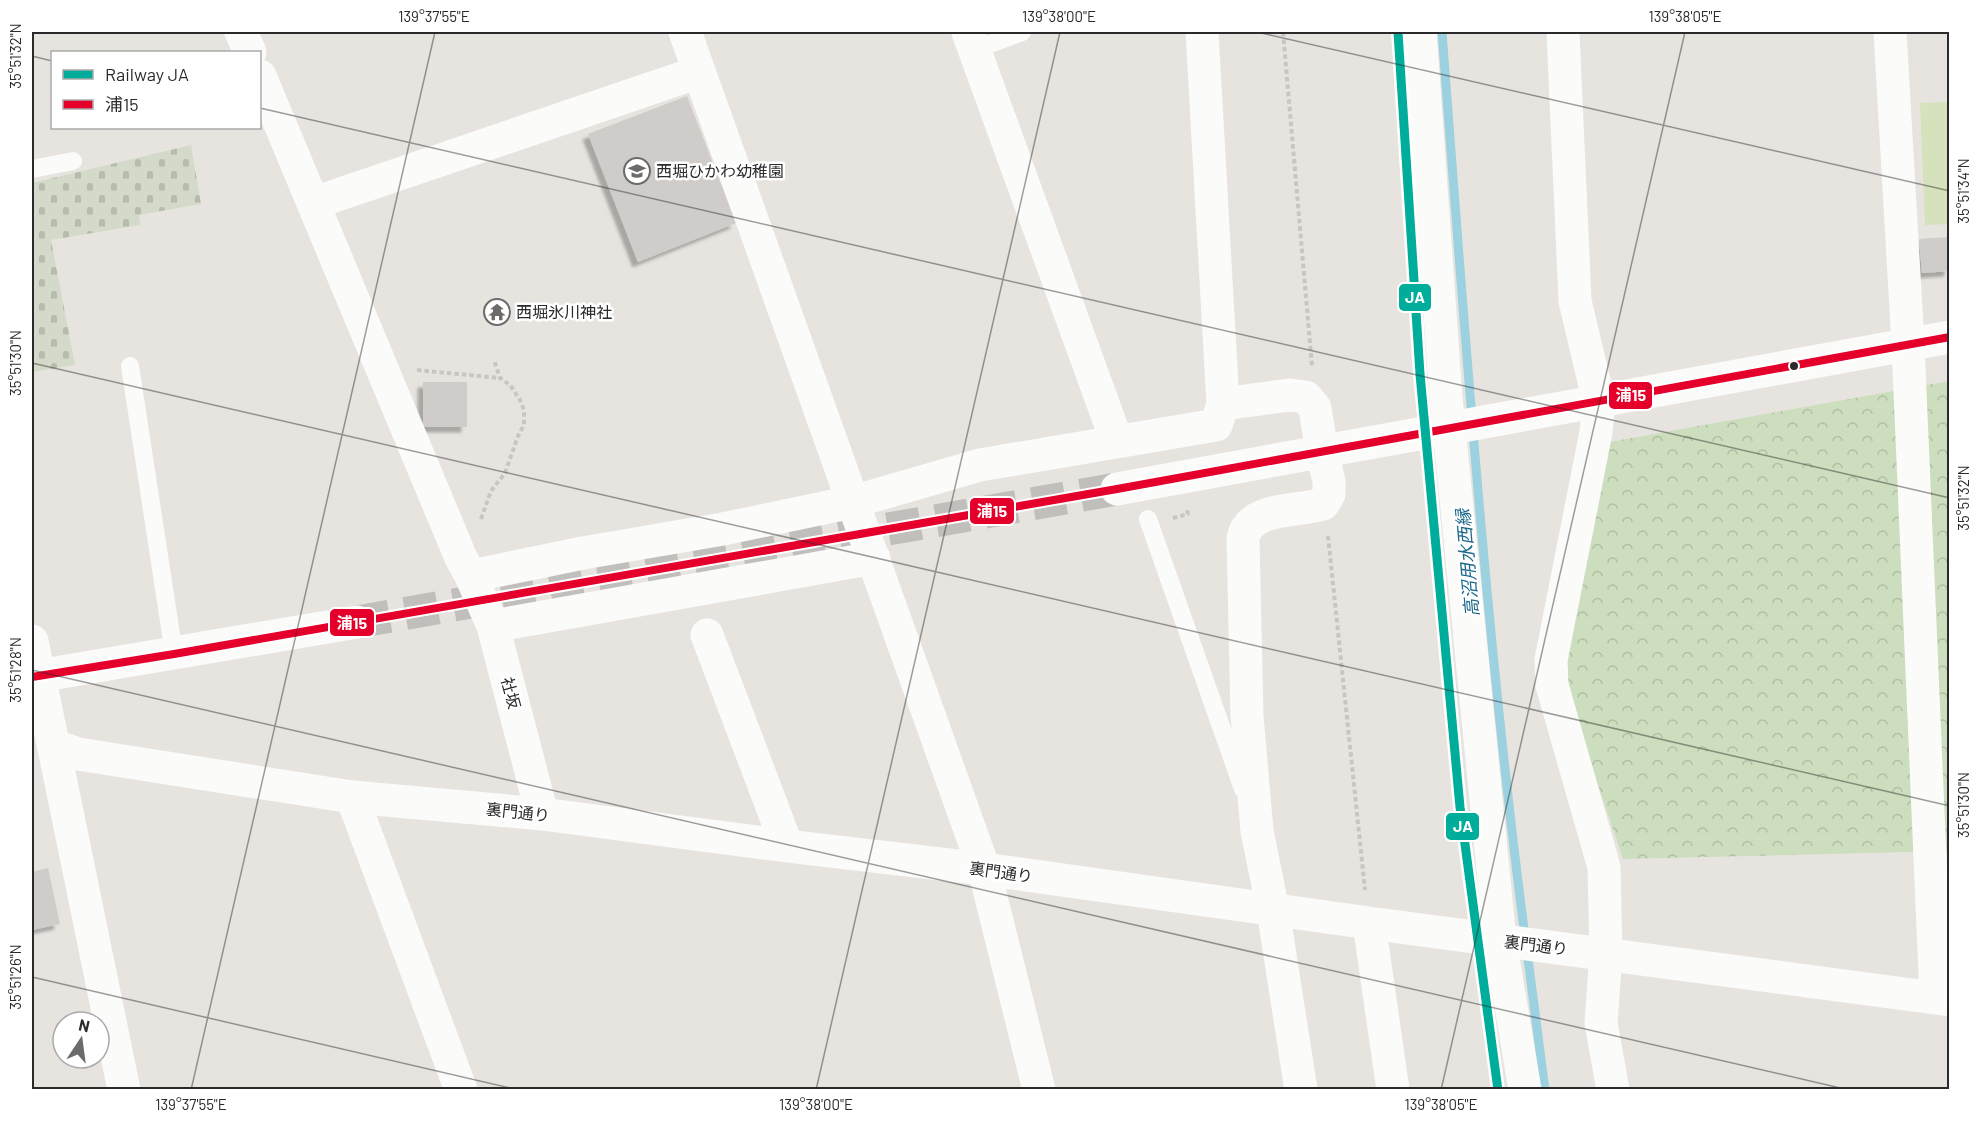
<svg xmlns="http://www.w3.org/2000/svg" width="1981" height="1121" font-family="Barlow,'Noto Sans JP',sans-serif">
<defs>
<pattern id="cemetery-stones" width="16" height="16" patternUnits="userSpaceOnUse" patternTransform="scale(1.5)"><rect width="16" height="16" fill="#d4dac9"/><path d="M2 7V4a2 2 0 0 1 4 0v3zM10 15v-3a2 2 0 0 1 4 0v3z" fill="#b6bbad"/></pattern>
<pattern id="park-crowns" width="20" height="18" patternUnits="userSpaceOnUse" patternTransform="scale(1.5)"><rect width="20" height="18" fill="#ccdebd"/><path d="M2 6a3 3 0 1 1 6 0M12 15a3 3 0 1 1 6 0" fill="none" stroke="#afbfa3"/></pattern>
<filter id="shadow"><feDropShadow dx="-5.5" dy="5.5" stdDeviation="1.5" flood-color="#0004"/></filter>
</defs>
<rect width="100%" height="100%" fill="#e7e4e0"/>
<path fill="url(#cemetery-stones)" d="M191,145L201,204L139,215L140,225L51,240L75,365L32,372V183Z"/>
<path fill="url(#park-crowns)" d="M1949,381V851L1623,859L1563,682L1604,443Z"/>
<path fill="#d5e2bb" d="M1949,102V224L1925,225L1920,103Z"/>
<g fill="none" stroke-linecap="round" stroke-linejoin="round">
<path stroke="#9cd1e0" stroke-width="9" d="M1442,32C1465,334 1486,636 1525,937
M1527,951L1545,1090"/>
</g>
<path fill="#cfccc9" filter="url(#shadow)" d="M687,96L736,223L638,262L588,134Z
M1950,237V271L1922,273L1919,239Z
M423,382H467V427H423Z
M48,868L60,924L32,930V872Z"/>
<g fill="none" stroke-linecap="round" stroke-linejoin="round">
<path stroke="#c1bfbc" stroke-width="33" stroke-dasharray="33 16" stroke-linecap="butt" d="M357,622L1117,489"/>
<path stroke="#c6c6c5" stroke-width="4" stroke-dasharray="4.5 3" stroke-linecap="butt" d="M1283,32L1312,366
M417,370L499,378
M1173,518L1188,514L1187,510
M481,519L491,491L505,473L518,436L524,425V410L520,400L510,385L500,378L494,360
M1328,536L1365,890"/>
<path stroke="#fbfbfa" stroke-width="18" d="M974,50L1022,32
M32,169L73,161
M130,366L174,654
M1148,519L1243,789"/>
<path stroke="#fbfbfa" stroke-width="33" d="M241,32L250,52
M685,32L984,869L1039,1090
M968,32L1117,442
M1202,32L1223,404L1290,395L1306,397L1315,408L1322,452L1329,481V494L1323,504C1297,512 1250,506 1243,538L1247,716L1257,831L1273,910L1301,1090
M1420,32L1446,398L1500,940L1525,1090
M1563,32L1575,301L1599,402L1596,432L1551,660L1552,685L1604,867L1606,953L1601,1023L1613,1090
M1890,32L1908,344L1936,998
M260,76C328,236 393,398 461,558L471,576L493,626L542,814
M314,203L699,72
M471,576L583,553L723,529L852,502L980,465L1216,425L1223,404
M493,626L874,558
M707,635L787,846
M32,641L124,1090
M53,745L78,754L352,797L542,814L787,846L984,869L1369,923L1950,1000
M352,797L461,1090
M1369,923L1393,1090"/>
<path stroke="#fbfbfa" stroke-width="33" d="M1117,489L1950,337
M32,677L357,622"/>
<defs>
<path id="bus-1" d="M32,677L174,654L1117,489L1950,337"/>
</defs>
<use href="#bus-1" stroke="#fff" stroke-width="12"/>
<use href="#bus-1" stroke="#e4002b" stroke-width="8"/>
<defs>
<path id="rail-1" d="M1398,32L1420,374L1460,807L1498,1090"/>
</defs>
<use href="#rail-1" stroke="#fff" stroke-width="14"/>
<use href="#rail-1" stroke="#00ac9a" stroke-width="9"/>
</g>
<path fill="none" stroke="#2a2a2a" stroke-width="1.5" stroke-opacity="0.45" d="M1257,32L1950,191M32,56L52,61M260,108L1950,498M32,363L1950,806M32,670L1849,1090M32,977L519,1090M191,1090L435,32M816,1090L1060,32M1441,1090L1685,32"/>
<defs>
<symbol id="school-ring" viewBox="-11 -11 22 22"><circle r="9.5" fill="#fff" stroke="#6c6b6a" stroke-width="1.5"/><path d="M0-5L7-2L0 1L-7-2ZM-4 1L0 2.5L4 1V4Q0 6-4 4Z" fill="#6c6b6a"/></symbol>
<symbol id="temple-ring" viewBox="-11 -11 22 22"><circle r="9.5" fill="#fff" stroke="#6c6b6a" stroke-width="1.5"/><path d="M0-6L5-2H3V0L6.5 2.5H4V6H1.5V3h-3V6H-4V2.5H-6.5L-3 0V-2H-5Z" fill="#6c6b6a"/></symbol>
</defs>
<g fill-rule="evenodd">
<use href="#school-ring" x="622" y="156" width="30" height="30"/>
<use href="#temple-ring" x="482" y="297" width="30" height="30"/>
</g>
<circle fill="#2a2a2a" stroke="#fff" stroke-width="2" cx="1794" cy="366" r="5"/>
<g text-anchor="middle" stroke-width="5" stroke-linejoin="round" paint-order="stroke">
<g font-size="16" fill="#2a2a2a" stroke="#fff" text-anchor="start">
<text x="656" y="177">西堀ひかわ幼稚園</text>
<text x="516" y="318">西堀氷川神社</text>
</g>
<g font-size="16" fill="#2a2a2a" stroke="#fff">
<text transform="translate(511 693) rotate(75)" y="6">社坂</text>
<text transform="translate(518 812) rotate(6)" y="6">裏門通り</text>
<text transform="translate(1001 872) rotate(8)" y="6">裏門通り</text>
<text transform="translate(1536 945) rotate(7)" y="6">裏門通り</text>
</g>
<g font-size="18" font-style="italic" fill="#1d688a" stroke="#fff">
<text transform="translate(1468 563) rotate(-95)" y="6">高沼用水西縁</text>
</g>
</g>
<g stroke="#fff" stroke-width="2">
<rect x="1398" y="283" width="34" height="29" rx="6" fill="#00ac9a"/>
<rect x="1608" y="381" width="45" height="29" rx="6" fill="#e4002b"/>
<rect x="969" y="497" width="46" height="28" rx="6" fill="#e4002b"/>
<rect x="329" y="608" width="46" height="29" rx="6" fill="#e4002b"/>
<rect x="1445" y="812" width="35" height="29" rx="6" fill="#00ac9a"/>
</g>
<g font-size="16" text-anchor="middle" font-weight="bold" fill="#fff">
<text x="1415" y="303">JA</text>
<text x="1631" y="401">浦15</text>
<text x="992" y="517">浦15</text>
<text x="352" y="629">浦15</text>
<text x="1463" y="832">JA</text>
</g>
<rect width="1981" height="1121" fill="none" stroke="#ffffff" stroke-width="66"/>
<rect x="51" y="51" width="210" height="78" fill="#ffffff" stroke="#aaaaaa" stroke-width="1.5"/>
<rect x="63" y="70" width="30" height="9" fill="#00ac9a" stroke="#aaaaaa" stroke-width="1.5"/>
<text x="105" y="81" font-size="18" fill="#2a2a2a">Railway JA</text>
<rect x="63" y="100" width="30" height="9" fill="#e4002b" stroke="#aaaaaa" stroke-width="1.5"/>
<text x="105" y="111" font-size="18" fill="#2a2a2a">浦15</text>
<g transform="translate(81 1040) rotate(13)"><circle r="28" fill="#ffffff" stroke="#aaaaaa" stroke-width="1.5"/>
<path d="M0-4.5L10 22L0 15L-10 22Z" fill="#6c6b6a"/>
<text y="-9" font-size="16" font-weight="bold" text-anchor="middle" fill="#2a2a2a">N</text>
</g>
<rect x="33" y="33" width="1915" height="1055" fill="none" stroke="#2a2a2a" stroke-width="2"/>
<g font-size="15" text-anchor="middle" fill="#2a2a2a">
<text x="434" y="22">139°37'55"E</text>
<text x="1059" y="22">139°38'00"E</text>
<text x="1685" y="22">139°38'05"E</text>
<text transform="translate(16 56) rotate(-90)" y="5">35°51'32"N</text>
<text transform="translate(1964 191) rotate(-90)" y="5">35°51'34"N</text>
<text transform="translate(16 363) rotate(-90)" y="5">35°51'30"N</text>
<text transform="translate(1964 498) rotate(-90)" y="5">35°51'32"N</text>
<text transform="translate(16 670) rotate(-90)" y="5">35°51'28"N</text>
<text transform="translate(1964 805) rotate(-90)" y="5">35°51'30"N</text>
<text transform="translate(16 977) rotate(-90)" y="5">35°51'26"N</text>
<text x="191" y="1110">139°37'55"E</text>
<text x="816" y="1110">139°38'00"E</text>
<text x="1441" y="1110">139°38'05"E</text>
</g>
</svg>
